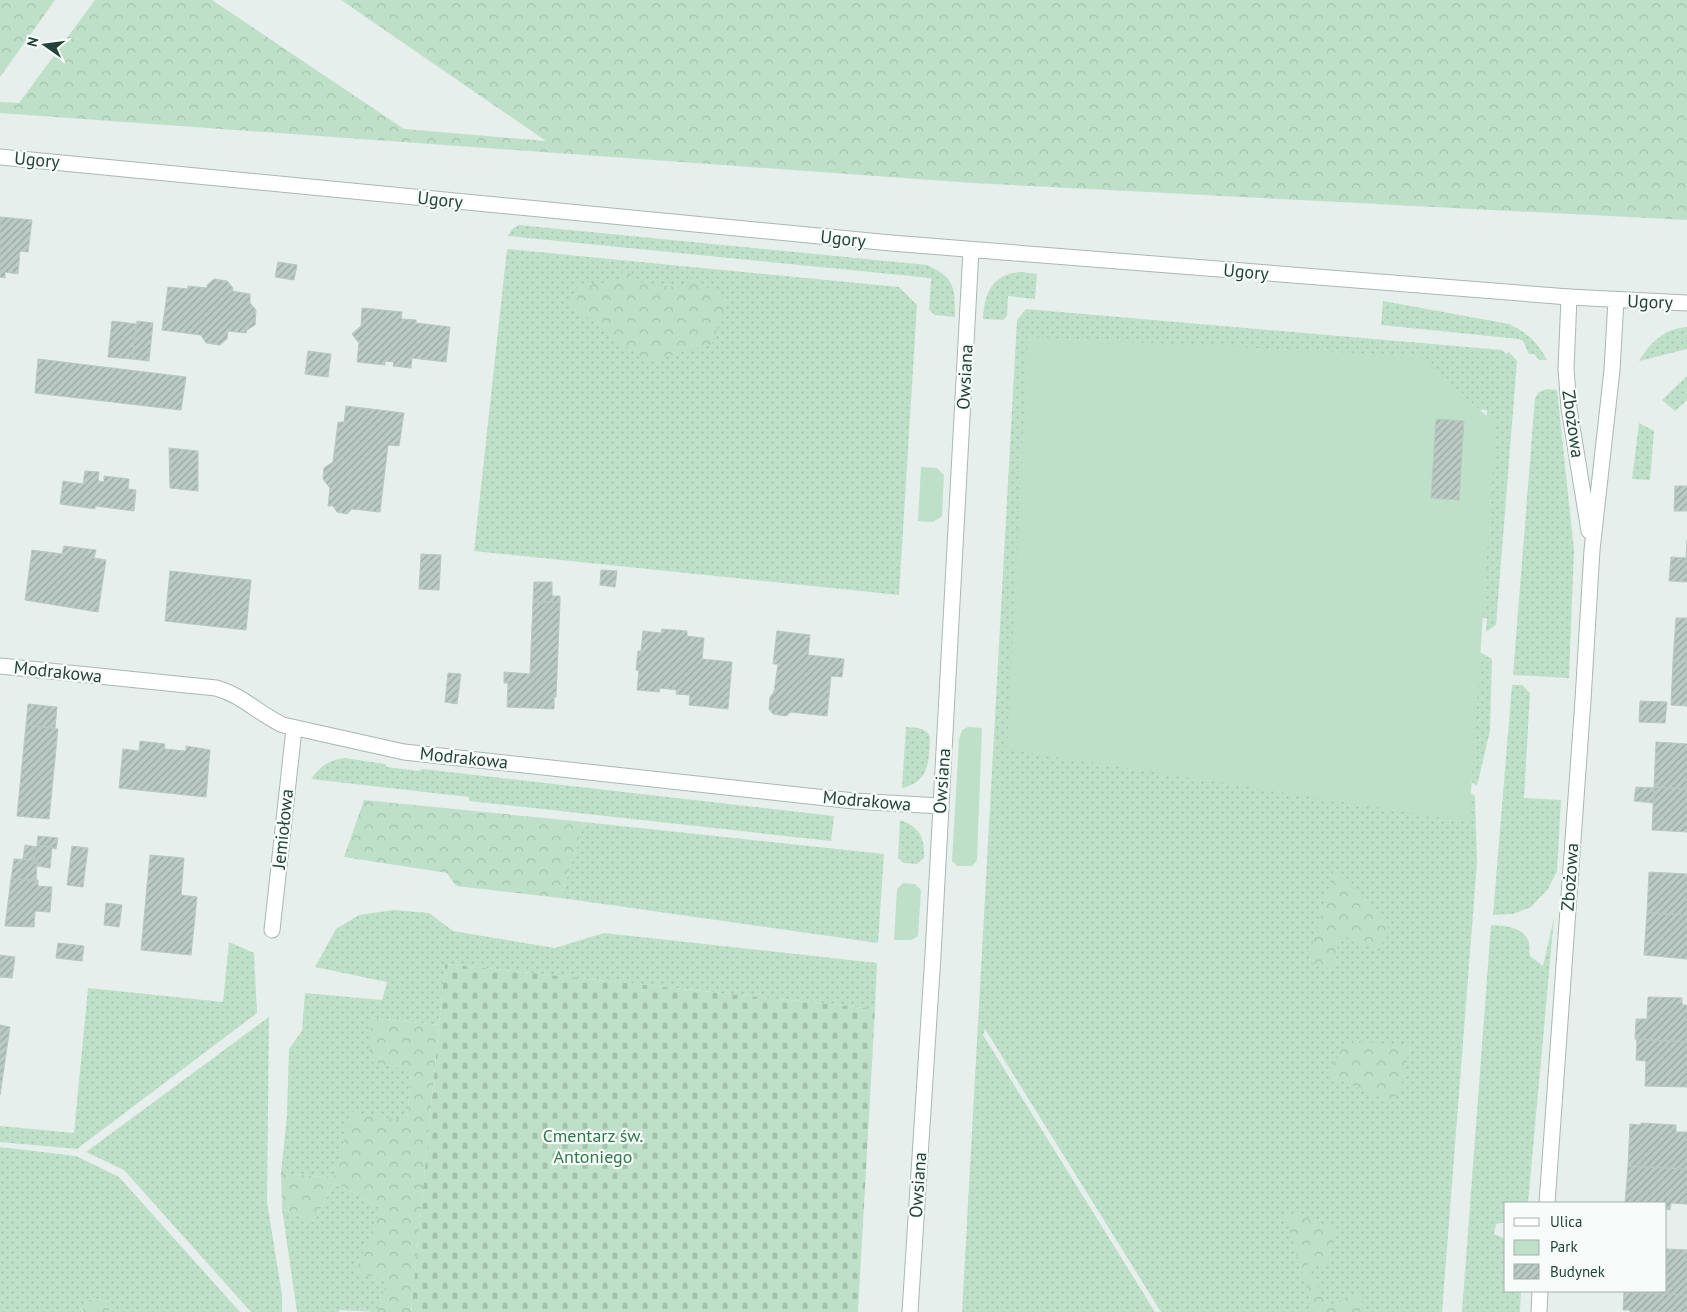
<svg xmlns="http://www.w3.org/2000/svg" width="1687" height="1312" font-family="'PT Sans',sans-serif">
<defs>
<pattern id="grass-dots" width="8" height="8" patternUnits="userSpaceOnUse" patternTransform="scale(1.25)"><rect width="8" height="8" fill="#bfe0c8"/><path d="M2 2h.1M6 6h.1" fill="none" stroke="#a4c1ad" stroke-width="1.8" stroke-linecap="round"/></pattern>
<pattern id="forest-crowns" width="20" height="18" patternUnits="userSpaceOnUse" patternTransform="scale(1.25)"><rect width="20" height="18" fill="#bfe0c8"/><path d="M2 6a3 3 0 1 1 6 0M12 15a3 3 0 1 1 6 0" fill="none" stroke="#a4c1ad"/></pattern>
<pattern id="cemetery-stones" width="16" height="16" patternUnits="userSpaceOnUse" patternTransform="scale(1.25)"><rect width="16" height="16" fill="#bfe0c8"/><path d="M2 7V4a2 2 0 0 1 4 0v3zM10 15v-3a2 2 0 0 1 4 0v3z" fill="#a4c1ad"/></pattern>
<pattern id="building-hatch" width="6" height="6" patternUnits="userSpaceOnUse" patternTransform="scale(1.25)"><rect width="6" height="6" fill="#bbcac4"/><path d="M-1 1l2-2M0 6l6-6M5 7l2-2" fill="none" stroke="#98a6a0"/></pattern>
</defs>
<rect width="100%" height="100%" fill="#e6efeb"/>
<path fill="url(#grass-dots)" d="M519,225L927,265C955,278 955,287 955,317L935,315L929,310L931,278L508,236L512,229Z
M507,249L899,287L917,305L899,595L474,551Z
M1020,272L1037,274L1035,299L1008,296L1007,316L1003,320L983,319C984,294 992,274 1020,272Z
M1383,301L1509,324C1528,333 1537,342 1547,360H1539L1534,354H1529L1523,341L1519,339L1381,325Z
M1026,309L1502,350L1506,354L1509,352L1517,361L1496,625L1486,632L1487,618H1477L1487,410L1419,408L1476,650L1492,659L1490,731L1477,786L1245,612L1236,615L1475,796L1477,862L1442,1312H1161L985,1029L983,1035L1155,1312H962L1017,320Z
M1687,327V349L1639,361C1651,342 1663,329 1687,327Z
M1687,376V400L1675,411L1662,400Z
M1547,389L1557,390L1574,550L1569,678L1513,675L1535,398L1539,392Z
M1639,423L1654,431L1650,480L1632,479Z
M1512,685H1522L1530,693L1524,798L1561,800L1557,871L1548,889L1531,907L1513,914L1493,915Z
M906,727C916,728 926,727 930,737C929,760 930,782 902,788Z
M344,758L385,764L387,767L418,771L423,769L834,816L831,841L469,801V797L311,779C320,767 328,760 344,758Z
M900,820C920,827 925,838 924,858L917,864L904,863L898,858Z
M584,822L884,854L878,943L561,898Z
M394,910L429,913L453,931L555,948L604,933L877,963L875,1009L445,964L439,1025L372,1018L411,1071L407,1121L334,1178L281,1173L287,1116L289,1049L302,1031L305,993L382,1000L387,982L315,967L336,929L359,915Z
M1554,918L1528,1203H1506V1222L1496,1224L1494,1234L1506,1239V1291H1521L1520,1312H1462L1491,925C1505,926 1521,926 1528,940C1530,944 1529,952 1530,956L1543,966Z
M229,942L254,953L257,1013L77,1149L0,1142V1126L74,1133L88,988L223,1002Z
M269,1017L267,1202L282,1295V1312H251L124,1170L86,1152Z
M0,1147L76,1156L119,1177L240,1312H109L111,1302L86,1299L82,1312H0Z
M335,1183L381,1209L356,1272L388,1281L377,1312L339,1310V1312H297L282,1209L314,1221Z"/>
<path fill="url(#forest-crowns)" d="M0,0H55L0,77Z
M95,0H212L404,129L546,141L341,0H1687V220L973,183L0,113V102L19,103Z
M624,268L639,282L684,288L689,276L727,300L712,344L647,362L569,304L578,286L620,281Z
M364,800L584,822L561,898L456,886L447,873L344,857Z
M1334,869L1388,927L1379,951L1340,934L1333,970L1308,961Z
M371,1018L439,1025L411,1312H377L387,1281L355,1272L381,1209L335,1183L314,1221L282,1209L281,1173L334,1178L351,1112L407,1121L411,1071L369,1061Z
M1346,1040L1410,1046L1397,1103L1328,1076Z
M1284,1211L1338,1229L1326,1265L1307,1264L1327,1306L1359,1292L1366,1312H1348V1309L1342,1312H1314Z
M86,1299L111,1302L109,1312H82Z"/>
<path fill="url(#cemetery-stones)" d="M445,964L875,1009L858,1312H411Z"/>
<path fill="#bfe0c8" d="M1028,337L1419,356L1496,424L1469,822L1007,749Z
M921,467L937,468L944,475L942,516L933,522L918,521Z
M968,727L982,728L977,860L972,866H957L952,861L959,739L962,730Z
M903,883L915,884L921,890L918,936L911,940H894L897,889Z"/>
<path fill="url(#building-hatch)" stroke="#b8c9c2" d="M0,217L32,220L28,252L20,251L18,274L5,272V278L0,277Z
M278,262L297,265L294,280L275,277Z
M214,279L227,281L233,288L232,291L250,294V303L256,310L255,325L247,330L246,333L228,331L227,339L220,345L206,343L201,335L162,330L168,287L188,289V286L207,288V285Z
M362,308L402,312L401,319L416,320V323L450,327L446,362L412,358L411,368L393,366L394,362L385,361V365L357,362L359,343L352,334L361,326Z
M112,321L136,324L132,359L108,357Z
M137,321L153,323L149,361L132,359Z
M308,351L331,354L328,377L305,374Z
M38,359L186,377L181,410L35,393Z
M346,406L404,413L399,446L388,445L380,512L352,509L347,514L337,512L333,506H328L330,488L323,479L324,468L333,462L338,422H344Z
M1436,419L1464,421L1459,500L1431,498Z
M169,448L198,451V491L170,488Z
M85,471L99,472L98,481L104,482V476L129,479L128,489L136,490L134,511L95,506V509L60,504L63,481L83,484Z
M1675,486H1687V511H1674Z
M1687,540V582L1669,581L1671,557L1686,558Z
M64,546L96,550L94,558L106,560L98,612L25,600L32,550L62,554Z
M421,554L441,555L439,590L419,589Z
M601,570L617,571L615,587L600,585Z
M170,571L251,580L246,630L165,621Z
M534,582H552V596H560V602H533Z
M533,602H560L556,697H554V709L507,707L508,683H504V672L530,674Z
M1676,618H1687V662L1673,661Z
M662,629L687,631V636L704,638L702,659L732,662L728,709L689,705L690,695L676,694L677,690L660,688L659,692L637,690L639,671L636,670L638,651H641L643,631L661,633Z
M777,631L810,635L808,655L844,659L842,677L831,676L827,716L791,712L786,716L773,714L769,709L770,697L774,692L778,664H773Z
M1673,661L1687,662V706L1671,705Z
M448,673L461,674L457,704L445,702Z
M1640,701L1667,702L1665,723L1639,722Z
M28,704L57,707L55,728L26,725Z
M26,725L58,729L49,819L17,816Z
M140,741L165,744L164,749L186,751V746L210,750L206,797L119,788L123,749L139,751Z
M1656,742L1687,744V789L1654,787Z
M1636,787L1654,788L1653,803L1634,801Z
M1654,787L1687,789V832L1652,830Z
M38,836L58,838L56,849L52,848V847L37,845Z
M25,845L37,847L34,860L23,859Z
M37,845L52,847L50,868L37,866V860H34Z
M72,846L88,848L83,887L67,885Z
M150,855L184,858L181,895L197,897L191,955L141,950Z
M14,859L37,860L36,881L11,879Z
M1649,872L1687,874V915L1647,913Z
M11,879L38,880V886L52,887L50,912L35,911L34,927L5,926Z
M106,903L122,905L119,927L104,925Z
M1647,913L1687,915V959L1644,955Z
M58,943L84,946L82,961L56,958Z
M0,955L15,957L12,978L0,977Z
M1648,997L1682,998V1005H1687V1042L1635,1039L1636,1019H1647Z
M0,1025L10,1027L0,1095Z
M1637,1039L1687,1042V1087L1645,1086L1646,1061L1636,1060Z
M1641,1123L1676,1125V1132H1687V1169L1628,1166L1630,1124L1641,1125Z
M1628,1166L1687,1169V1204L1671,1203L1670,1210L1666,1209V1203H1625Z
M1666,1249L1687,1250V1295L1624,1292L1666,1291Z
M1624,1292L1687,1295V1312H1630V1310H1623Z"/>
<g fill="none" stroke-linecap="round" stroke-linejoin="round">
<defs>
<path id="minor" d="M0,157L891,243L1569,297
M0,666L216,688C242,695 259,714 283,725L404,752L854,801L940,806
M272,930L294,729
M910,1312L933,955L971,250"/>
<path id="tertiary" d="M1589,531L1569,408L1566,369L1569,297L1687,303
M1547,1203L1583,700L1592,550L1612,370L1616,300
M1539,1312L1540,1291"/>
</defs>
<use href="#minor" stroke="#a8b8b2" stroke-width="17"/>
<use href="#tertiary" stroke="#a8b8b2" stroke-width="17"/>
<use href="#minor" stroke="#fff" stroke-width="15"/>
<use href="#tertiary" stroke="#fff" stroke-width="15"/>
</g>
<g text-anchor="middle" stroke-width="4.5" stroke-linejoin="round" paint-order="stroke">
<g font-size="18" fill="#24423a" stroke="#f7fbf9">
<text transform="translate(37 160) rotate(5)" y="6">Ugory</text>
<text transform="translate(440 200) rotate(6)" y="6">Ugory</text>
<text transform="translate(843 239) rotate(6)" y="6">Ugory</text>
<text transform="translate(1246 272) rotate(5)" y="6">Ugory</text>
<text transform="translate(1650 302) rotate(2)" y="6">Ugory</text>
<text transform="translate(965 377) rotate(-87)" y="6">Owsiana</text>
<text transform="translate(1573 424) rotate(82)" y="6">Zbożowa</text>
<text transform="translate(58 672) rotate(6)" y="6">Modrakowa</text>
<text transform="translate(464 758) rotate(6)" y="6">Modrakowa</text>
<text transform="translate(942 781) rotate(-86)" y="6">Owsiana</text>
<text transform="translate(867 801) rotate(5)" y="6">Modrakowa</text>
<text transform="translate(283 829) rotate(-84)" y="6">Jemiołowa</text>
<text transform="translate(1570 877) rotate(-86)" y="6">Zbożowa</text>
<text transform="translate(918 1185) rotate(-86)" y="6">Owsiana</text>
</g>
<g font-size="18" fill="#2d7a4b" stroke="#f7fbf9">
<text x="593" y="1142">Cmentarz św.<tspan x="593" dy="21">Antoniego</tspan></text>
</g>
</g>
<rect x="1504" y="1202" width="162" height="90" fill="#f7fbf9" stroke="#a3b1ad"/>
<rect x="1514" y="1218" width="25" height="8" fill="#ffffff" stroke="#a3b1ad"/>
<text x="1550" y="1227" font-size="15" fill="#24423a">Ulica</text>
<rect x="1514" y="1240" width="25" height="15" fill="#bfe0c8" stroke="#a3b1ad"/>
<text x="1550" y="1252" font-size="15" fill="#24423a">Park</text>
<rect x="1514" y="1264" width="25" height="15" fill="url(#building-hatch)" stroke="#a3b1ad"/>
<text x="1550" y="1277" font-size="15" fill="#24423a">Budynek</text>
<g transform="translate(45 45) rotate(284)" stroke="#f7fbf9" stroke-width="4" paint-order="stroke">
<path d="M0-4L9 19L0 12L-9 19Z" fill="#24423a"/>
<text y="-8" font-size="14" font-weight="bold" text-anchor="middle" fill="#24423a">N</text>
</g>
</svg>
